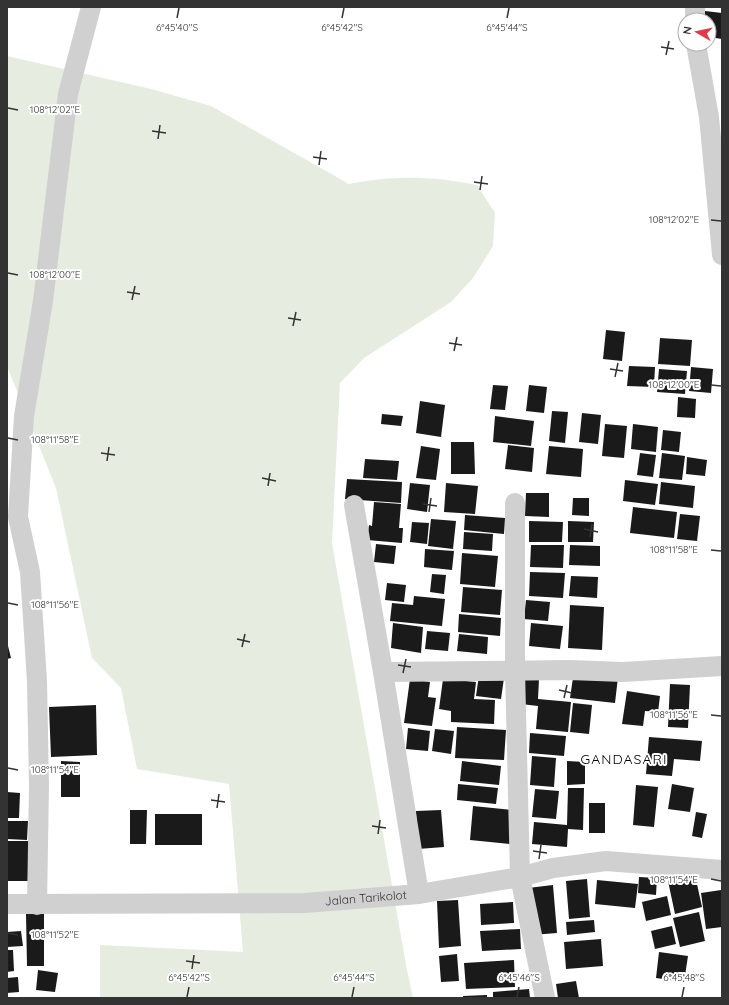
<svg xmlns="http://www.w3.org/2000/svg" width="729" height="1005" font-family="Quicksand,sans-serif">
<rect width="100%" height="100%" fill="#fff"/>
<path fill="#e6ecdf" d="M7,56L151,89L211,106L349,184C394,175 432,176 477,185L495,213L493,246L473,278L451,302L364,358L340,383L332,543L406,965L413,998H100V945L243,952L229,784L137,769L121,688L92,658L56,488L7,366Z"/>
<path fill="#1a1a1a" d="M705,11L722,13V39L709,37V20H704Z
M606,330L625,332L622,361L603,359Z
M660,338L692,340L690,366L658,364Z
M629,366L655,367L654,387L627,386Z
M691,367L713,369L711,393L689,391Z
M659,369L687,371L685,394L657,392Z
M493,385L508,386L505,410L490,409Z
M529,385L547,387L544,413L526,411Z
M678,397L696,399L695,418L677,417Z
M420,401L445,405L441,437L416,433Z
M552,411L568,412L565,443L549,441Z
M582,413L601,415L598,444L579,442Z
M382,414L403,416L401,426L381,424Z
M495,416L534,421L531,446L493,442Z
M605,424L627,426L624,458L602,456Z
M633,424L658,427L656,452L631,449Z
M663,430L681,432L679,452L661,450Z
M451,442H474L475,474H451Z
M508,445L534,448L532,472L505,469Z
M421,446L440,449L436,480L416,478Z
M549,446L583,449L581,477L546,474Z
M640,453L656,455L653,477L637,475Z
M662,453L685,456L682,480L659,478Z
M687,457L707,460L705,476L686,474Z
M365,459L399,461L397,480L363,478Z
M347,479L402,482L401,503L345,499Z
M625,480L658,484L655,505L623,501Z
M661,482L695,486L693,508L659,504Z
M410,483L430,485L427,512L407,509Z
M446,483L478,486L475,514L444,512Z
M526,493H549V517L525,516Z
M573,498H589V516L572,515Z
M374,502L401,504L399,528H403L402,543L367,540L369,525L372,526Z
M633,507L677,512L674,538L630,533Z
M680,514L700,516L697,541L677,539Z
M465,515L505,518L504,534L464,530Z
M431,519L456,521L453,549L428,546Z
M529,521L563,522L562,542H529Z
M568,521L594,522L593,542H568Z
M412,522L429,523L427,544L410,542Z
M464,532L493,534L492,551L463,549Z
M376,544L396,546L394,564L374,562Z
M531,545H564L563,568L530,567Z
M570,545L600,546V566L569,565Z
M425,549L454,551L452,570L424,567Z
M462,553L498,556L495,587L460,584Z
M530,572L565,573L563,598L529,596Z
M432,574L446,575L444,594L430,592Z
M571,576L598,577L597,598L569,596Z
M387,583L406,585L404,602L385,600Z
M463,587L502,590L500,615L461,612Z
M414,596L445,599L442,626L390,621L392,603L413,605Z
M526,600L550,602L548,621L524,619Z
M570,605L604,607L602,650L568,648Z
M459,614L501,618L500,636L458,632Z
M393,623L423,627L421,653L391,648Z
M531,623L563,626L560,649L529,646Z
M427,631L450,633L448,651L425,649Z
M459,634L488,637L487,654L457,651Z
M7,642L11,658L7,659Z
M574,671L618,677L615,703L570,698Z
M479,675L504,678L501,699L476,696Z
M523,678L539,679L538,699L571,702L568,732L536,729L538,706L521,704Z
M410,679L430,682L428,697L436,698L432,726L404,723Z
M443,679L476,682L474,699L495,700L494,724L451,722V711L439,709Z
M670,684L690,685L688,728L668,727Z
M627,691L660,696L658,712L645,711L643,726L622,724Z
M573,703L592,705L589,734L570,732Z
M96,705L97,755L51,757L49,707Z
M457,727L506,730L504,760L455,758Z
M408,728L430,731L428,751L406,749Z
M435,729L454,731L451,754L432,751Z
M530,733L566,736L564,756L529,753Z
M649,737L702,741L700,761L674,759L672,776L646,774Z
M532,756L556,758L554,787L530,785Z
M61,761L80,762V797H61Z
M462,761L501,766L499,785L460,781Z
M567,761L585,762V784L567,785Z
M458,784L498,788L496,804L457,800Z
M672,784L694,788L690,812L668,809Z
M636,785L658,787L654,827L633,825Z
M568,788H584L583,830L568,829L567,847L532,844L534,822L567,825Z
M535,789L559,791L556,819L532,817Z
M7,792L20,793L19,818H7Z
M589,803H605V833H589Z
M473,806L513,810L510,844L470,840Z
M130,810H147L146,844H130Z
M441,810L444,847L418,849L416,811Z
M696,812L707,814L702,838L692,836Z
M155,814H202V845H155Z
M7,821H28L27,840L7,839Z
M7,841H29L28,881H7Z
M695,875L702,907L675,914L668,881Z
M639,877L657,878L656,895L638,893Z
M587,879L590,917L569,919L566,881Z
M597,880L638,884L635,908L595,904Z
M553,885L557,933L532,935L528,888Z
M721,890L722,927L706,929L701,893Z
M667,896L671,915L646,921L642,902Z
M458,900L461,946L439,948L437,901Z
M513,902L514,923L481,925L480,904Z
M699,912L705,941L680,947L673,918Z
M26,914H44V966H27Z
M594,920L595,932L567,935L566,922Z
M672,926L676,944L655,949L651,931Z
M520,929L521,949L482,951L480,931Z
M21,931L23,946L7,947V932Z
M601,939L603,966L566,969L564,942Z
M7,950H13L14,971L7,972Z
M659,952L688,956L684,982L656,978Z
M457,954L459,981L441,982L439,956Z
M514,960L515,987L466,989L464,963Z
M38,970L58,973L55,992L36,990Z
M18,977L19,992L7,993V978Z
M576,981L579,998H558L556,984Z
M529,989L530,998H493V992Z
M487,995V998H463V996Z"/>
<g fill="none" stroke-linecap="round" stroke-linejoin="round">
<g stroke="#d0d0d0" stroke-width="20">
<path d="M695,7V20"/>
<path d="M696,44L709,117L722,255"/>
<path d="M515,503V670L520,877L545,998"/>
<path d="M354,505L383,672L419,894"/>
<path d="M383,672L570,670L623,672L722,666"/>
<path id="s1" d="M7,904L305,903L419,894L520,877L553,868L606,861L722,870"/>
<path d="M37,905L39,786L37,681L30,572L18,517L24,416L43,301L68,94L91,7"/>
</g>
</g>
<path fill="none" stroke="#333" stroke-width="1.5" d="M177,18L179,8M342,18L344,8M507,18L509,8M661,47L674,49M666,55L669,41M8,108L18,110M152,131L166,133M158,139L160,125M313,157L327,159M319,165L321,151M474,182L488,184M480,190L482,176M711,220L721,221M8,273L18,275M127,292L140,294M132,300L135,286M288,318L301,320M293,326L296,312M449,343L462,345M454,351L457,337M610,369L623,371M615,377L618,363M711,385L721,386M8,438L18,440M101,453L115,455M107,461L109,447M262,478L276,481M268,486L270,473M423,504L437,506M429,512L431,498M584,529L598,532M590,537L592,524M711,550L721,551M8,603L18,605M237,639L250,642M242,647L245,634M398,665L411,667M403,673L406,659M559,690L572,693M564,698L567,685M711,715L721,716M8,768L18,770M211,800L225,802M217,808L219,794M372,826L386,828M378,834L380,820M533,851L547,853M539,859L541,845M711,879L721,881M8,933L18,935M186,961L200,963M192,969L194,955M187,997L189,987M352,997L354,987M517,997L519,987M682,997L684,987"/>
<g text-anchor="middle" stroke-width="4" stroke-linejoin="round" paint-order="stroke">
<g font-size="12" fill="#333" stroke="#fff">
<text dy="4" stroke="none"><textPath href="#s1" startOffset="359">Jalan Tarikolot</textPath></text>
</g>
<g font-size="14" letter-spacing="1" fill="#000" stroke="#fff">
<text x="624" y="764">GANDASARI</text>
</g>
</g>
<g font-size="10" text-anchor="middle" fill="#333" stroke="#fff" stroke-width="4" stroke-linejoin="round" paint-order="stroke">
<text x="177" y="31">6°45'40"S</text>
<text x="342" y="31">6°45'42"S</text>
<text x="507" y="31">6°45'44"S</text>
<text x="55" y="113">108°12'02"E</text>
<text x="674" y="223">108°12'02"E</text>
<text x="55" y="278">108°12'00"E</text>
<text x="674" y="388">108°12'00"E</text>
<text x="55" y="443">108°11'58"E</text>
<text x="674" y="553">108°11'58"E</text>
<text x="55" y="608">108°11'56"E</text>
<text x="674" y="718">108°11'56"E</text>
<text x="55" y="773">108°11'54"E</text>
<text x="674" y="883">108°11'54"E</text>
<text x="55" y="938">108°11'52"E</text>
<text x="189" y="981">6°45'42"S</text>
<text x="354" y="981">6°45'44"S</text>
<text x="519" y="981">6°45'46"S</text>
<text x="684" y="981">6°45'48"S</text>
</g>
<rect width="729" height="1005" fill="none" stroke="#333333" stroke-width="16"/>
<g transform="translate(697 32) rotate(279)"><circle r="19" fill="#ffffff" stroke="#adadad"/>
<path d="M0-3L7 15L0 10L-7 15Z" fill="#e63946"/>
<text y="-6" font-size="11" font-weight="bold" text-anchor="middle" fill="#333333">N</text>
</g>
</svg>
